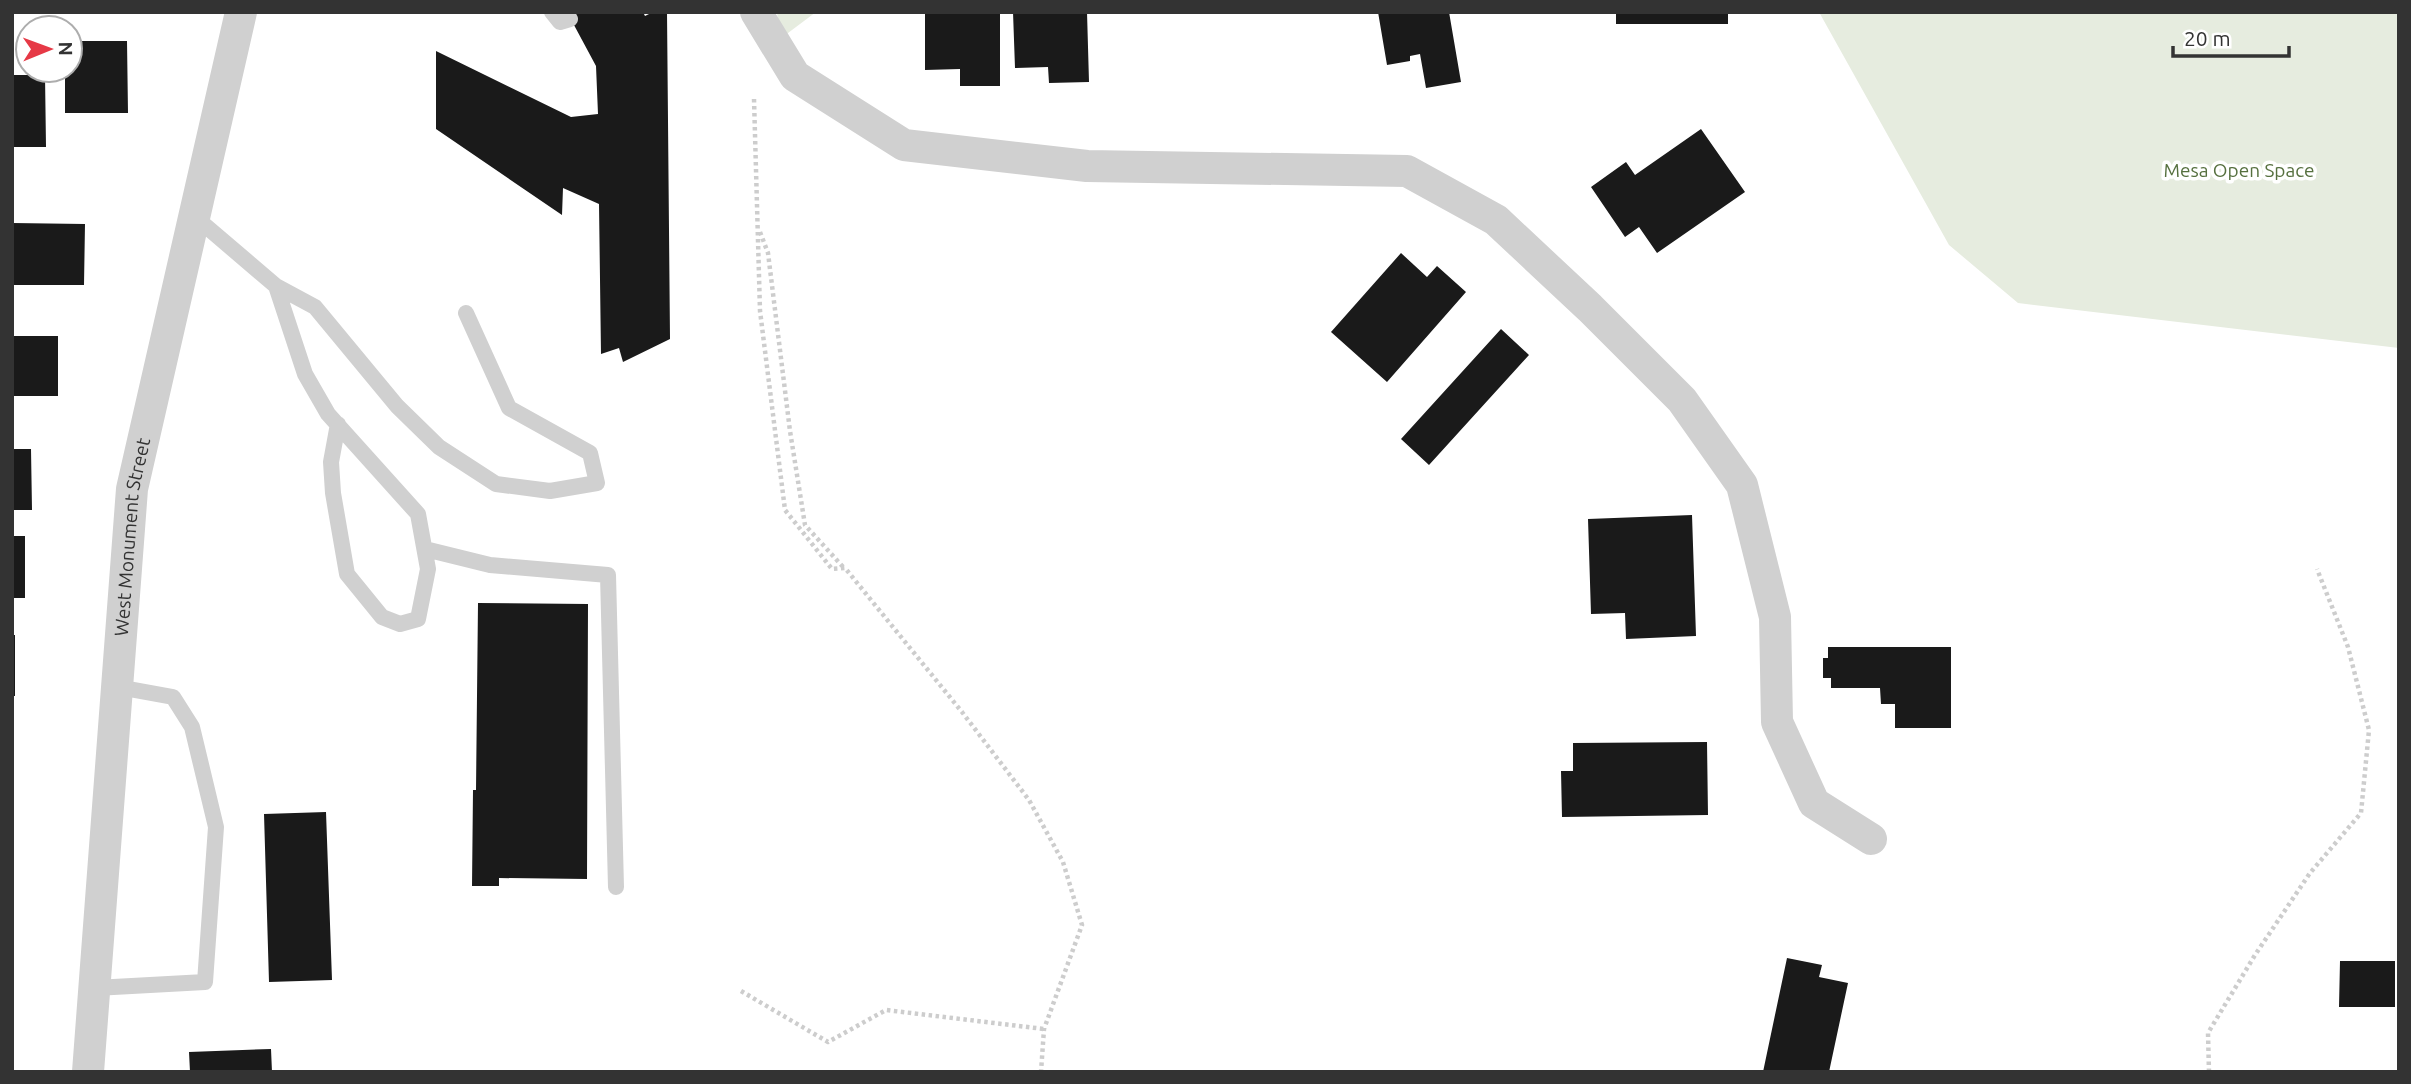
<svg xmlns="http://www.w3.org/2000/svg" width="2411" height="1084" font-family="Ubuntu,sans-serif">
<rect width="100%" height="100%" fill="#fff"/>
<path fill="#e6ecdf" d="M777,12H816L780,39Z
M1819,12H2399V348L2018,303L1949,245Z"/>
<path fill="#1a1a1a" d="M567,12H643L645,16L653,12H667L670,339L623,362L619,348L601,354L599,204L563,188L562,215L436,129V51L571,117L598,114L596,66Z
M925,12H1000V86H960V69L925,70Z
M1013,12H1087L1089,82L1049,83L1048,67L1015,68Z
M1378,12H1438V14L1449,12L1461,82L1426,88L1420,54L1410,56V61L1387,65Z
M1616,12H1728V24H1616Z
M70,41H127L128,113H65V70H70Z
M12,75H45L46,147H12Z
M1701,129L1745,192L1657,253L1639,227L1625,237L1591,187L1626,162L1635,175Z
M12,223L85,224L84,285H12Z
M1401,253L1427,277L1437,266L1466,292L1387,382L1331,332Z
M1501,329L1529,355L1429,465L1401,439Z
M12,336H58V396H12Z
M12,449H31L32,510H12Z
M1692,515L1696,636L1626,639L1625,613L1591,614L1588,519Z
M12,536H25V598H12Z
M478,603L588,604L587,879L499,878V886H472L473,790H476Z
M12,635H15V696H12Z
M1828,647H1951V728H1895V704H1881L1880,688H1831V678H1823V658H1828Z
M1707,742L1708,815L1562,817L1561,771H1573V743Z
M326,812L332,980L269,982L264,814Z
M1787,958L1822,965L1819,977L1848,983L1829,1072H1763Z
M2340,961H2395V1007H2339Z
M271,1049L272,1072H190L189,1052Z"/>
<g fill="none" stroke-linecap="round" stroke-linejoin="round">
<path stroke="#cdcdcd" stroke-width="4.5" stroke-dasharray="3.5 3.5" stroke-linecap="butt" d="M754,99L760,311L785,510L832,569L845,568L962,712L1029,800L1063,862L1082,925L1044,1029L1041,1072
M760,232L768,253L790,431L805,525L844,568
M741,991L828,1042L886,1010L1044,1029
M2209,1072L2208,1033L2255,955L2310,873L2361,813L2369,730L2348,647L2317,569"/>
<path stroke="#d0d0d0" stroke-width="16" d="M552,12L560,22L570,19
M194,216L276,286L305,374L328,414L418,514L428,569L418,619L400,624L382,617L347,574L333,493L331,462L338,424
M276,286L315,307L397,406L439,447L496,484L550,491L597,483L590,453L509,408L466,313
M425,549L490,565L608,575L616,887
M95,988L205,982L216,827L192,727L173,697L118,687"/>
<g stroke="#d0d0d0" stroke-width="32">
<path d="M756,12L795,76L904,145L1087,166L1407,171L1496,220L1590,308L1682,400L1742,485L1775,617L1777,722L1814,803L1871,839"/>
<path id="s1" d="M88,1072L132,489L241,12"/>
</g>
</g>
<g text-anchor="middle" stroke-width="7" stroke-linejoin="round" paint-order="stroke">
<g font-size="19" fill="#56703f" stroke="#fff">
<text x="2239" y="177">Mesa Open Space</text>
</g>
<g font-size="19" fill="#333" stroke="#fff">
<text dy="7" stroke="none"><textPath href="#s1" startOffset="537">West Monument Street</textPath></text>
</g>
</g>
<rect width="2411" height="1084" fill="none" stroke="#333333" stroke-width="28"/>
<g transform="translate(49 49) rotate(89)"><circle r="33" fill="#ffffff" stroke="#adadad" stroke-width="2"/>
<path d="M0-5L12 26L0 18L-12 26Z" fill="#e63946"/>
<text y="-10" font-size="19" font-weight="bold" text-anchor="middle" fill="#333333">N</text>
</g>
<path d="M2173 46v10h116v-10" fill="none" stroke="#333333" stroke-width="3.5"/>
<text x="2184" y="46" font-size="21" fill="#333333" stroke="#ffffff" stroke-width="5" paint-order="stroke">20 m</text>
</svg>
